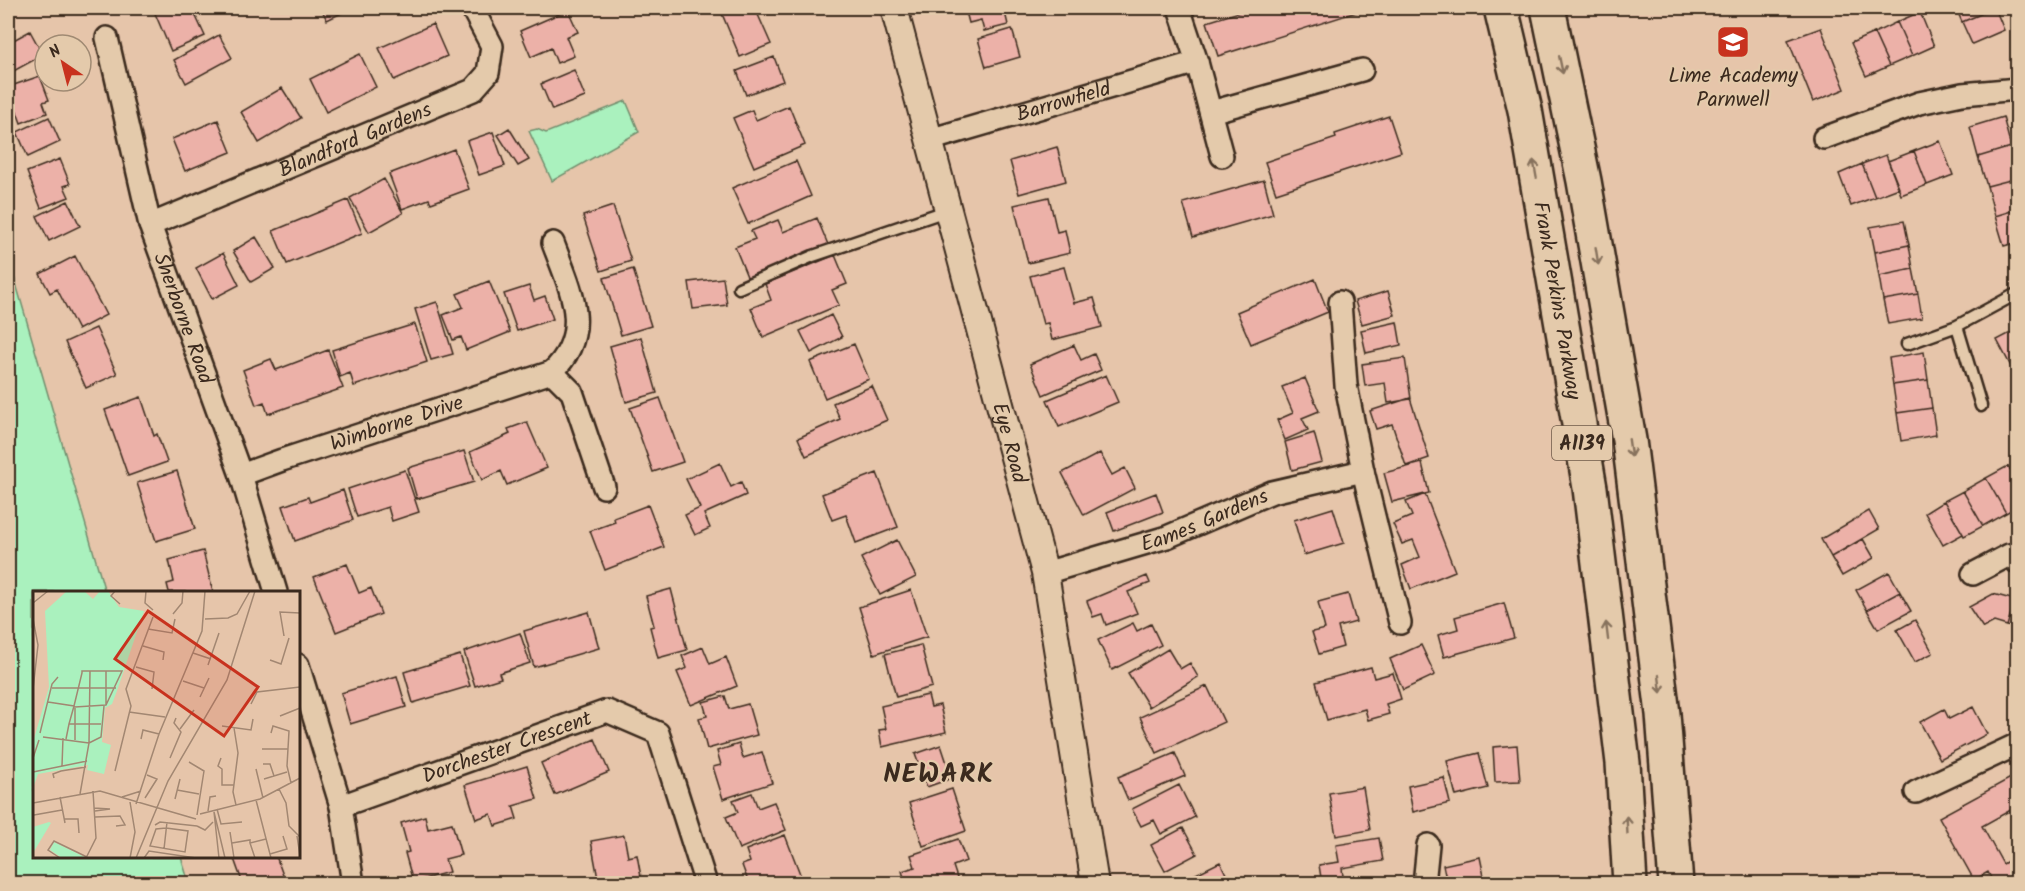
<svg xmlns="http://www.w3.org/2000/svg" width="2025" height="891" font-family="Kalam,sans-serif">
<rect width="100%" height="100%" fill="#e6c5aa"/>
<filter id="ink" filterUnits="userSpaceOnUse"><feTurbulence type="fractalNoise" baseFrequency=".0167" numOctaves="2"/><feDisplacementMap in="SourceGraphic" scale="12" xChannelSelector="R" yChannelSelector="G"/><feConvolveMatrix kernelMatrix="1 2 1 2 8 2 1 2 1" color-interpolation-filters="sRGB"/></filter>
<g filter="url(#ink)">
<path fill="#aaf1be" stroke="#728e6e" stroke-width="1.5" d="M626,101L639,132L552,181L529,131L537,129L546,133Z
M8,256L105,592H34V856L181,857L189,883H8Z"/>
<path fill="#ecb1a8" stroke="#3b2a1e" stroke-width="1.5" d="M162,8H192L205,36L171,51L154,11Z
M321,8H352L327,20Z
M724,8H755L771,44L740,57L720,9Z
M965,8H1004L1008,25L984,31L981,20L969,23Z
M1252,8H1365L1366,9L1218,56L1207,22Z
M1956,8H1995L1962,22Z
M1995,8L2004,30L1972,44L1962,22Z
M568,10L578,32L566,37L574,56L557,63L551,48L531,57L520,31Z
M1920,12L1934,46L1912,56L1897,22Z
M1897,22L1912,56L1889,66L1874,33Z
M433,24L447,56L394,80L379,48Z
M1821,28L1845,89L1813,102L1788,40Z
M1012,29L1020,57L986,67L978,39Z
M30,31L43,55L10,73L8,68V43Z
M1874,33L1889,66L1866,76L1851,43Z
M219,35L232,58L186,83L174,60Z
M360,54L376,87L326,112L310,79Z
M774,57L783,81L746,95L737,71Z
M574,70L585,97L552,110L541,84Z
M40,76L49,100L43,102L47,113L21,123L8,87Z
M282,88L301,118L259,143L241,112Z
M789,106L805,145L754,167L733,118L752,110L756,120Z
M1389,116L1401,152L1276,193L1265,162L1336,138L1335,134Z
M49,117L60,142L28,157L17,132Z
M2003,117L2011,147L1978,157L1970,127Z
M218,120L231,152L185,171L172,139Z
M509,128L529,160L518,166L498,135Z
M493,132L505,166L479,175L467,141Z
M1940,141L1953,175L1927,185L1914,151Z
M1057,147L1066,181L1019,194L1010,161Z
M2011,147L2018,168V178L1987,186L1978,157Z
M454,149L469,189L431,203L429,199L402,209L389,174Z
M1914,151L1927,185L1901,195L1888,161Z
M1886,155L1899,188L1875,197L1862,164Z
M60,159L70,184L64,186L69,197L41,208L27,172Z
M796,161L811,196L748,224L732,188Z
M1862,164L1875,197L1851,206L1839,174Z
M2018,178V209L1995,216L1987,186Z
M384,179L403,213L369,232L350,198Z
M1264,180L1273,214L1193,237L1183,203Z
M1049,197L1057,232L1065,230L1070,253L1028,263L1014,205Z
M348,200L362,233L287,264L273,231Z
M68,201L80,226L49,241L37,216Z
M613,206L631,261L601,271L583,216Z
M2018,209V242L2004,246L1995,216Z
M817,218L829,247L748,279L735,247L755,239L751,231L778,220L783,232Z
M1904,221L1909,245L1875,252L1870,227Z
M256,237L275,268L251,282L233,251Z
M1909,245L1913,269L1879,276L1875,252Z
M223,253L239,285L212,299L196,268Z
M835,255L847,284L832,290L839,305L763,337L751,308L771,300L765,284Z
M75,256L106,315L78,330L57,289L50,293L40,274Z
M1064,267L1074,303L1094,298L1102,327L1052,340L1048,323L1043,324L1030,276Z
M633,269L651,326L621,335L604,278Z
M1913,269L1918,294L1883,300L1879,276Z
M723,278L727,305L693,309L689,282Z
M1315,279L1328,312L1251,344L1237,312Z
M489,281L510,332L466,350L461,337L453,340L443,315L463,307L457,294Z
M529,286L534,300L545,296L553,319L517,331L504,294Z
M1388,291L1395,315L1362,324L1355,301Z
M1918,294L1922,318L1888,324L1883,300Z
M437,302L453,354L431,360L415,309Z
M831,315L842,337L811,353L800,331Z
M1397,322L1401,345L1366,353L1361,330Z
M415,324L427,362L354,386L350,373L340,377L332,350Z
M96,328L117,374L86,388L65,342Z
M2018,329V369L2014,372L1997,340Z
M641,337L657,393L626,402L610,346Z
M854,344L869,379L825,398L810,362Z
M1074,345L1081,360L1094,354L1101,370L1043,395L1030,364Z
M328,350L343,388L268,414L264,402L256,405L243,370L271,359L276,370Z
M1924,352L1928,380L1893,385L1889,358Z
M1405,358L1411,399L1388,403L1385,383L1365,386L1362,364Z
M1106,375L1118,402L1059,427L1047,400Z
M1305,378L1319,411L1302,418L1308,430L1285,440L1277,420L1293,413L1282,387Z
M1928,380L1932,408L1897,413L1893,385Z
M872,386L887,420L806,456L798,438L840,419L833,403Z
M141,397L154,436L157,434L167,462L128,476L105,410Z
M660,398L683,462L653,472L630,408Z
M1410,398L1429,458L1406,466L1392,424L1376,429L1370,411Z
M1932,408L1936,435L1901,441L1897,413Z
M527,422L547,468L507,485L501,471L482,480L470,452L510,434L508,429Z
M1314,433L1322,462L1292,470L1285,442Z
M464,451L474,482L417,499L408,468Z
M1100,453L1112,475L1125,468L1135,488L1084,515L1062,473Z
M720,463L731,487L741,482L746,495L704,514L710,528L695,535L685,515L700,508L686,479Z
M1422,463L1429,493L1392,502L1384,473Z
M2008,466L2018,483V506L2006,513L1986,478Z
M405,470L419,512L392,521L388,507L357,517L348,489Z
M177,471L195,529L156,541L137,483Z
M877,473L898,527L856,543L846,515L832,520L822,494Z
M1986,478L2006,513L1983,526L1963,491Z
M343,490L353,520L295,541L283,506L308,497L310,502Z
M1963,491L1983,526L1964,536L1944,501Z
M1156,493L1163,512L1114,531L1107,512Z
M1425,494L1455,571L1411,589L1402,565L1420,557L1413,540L1402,544L1393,524L1412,516L1406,502Z
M1944,501L1963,534L1943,545L1925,513Z
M648,505L664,547L605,570L590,531L615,522L614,518Z
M1333,508L1344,543L1304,555L1294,520Z
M1869,511L1879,529L1831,557L1821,539Z
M1863,539L1874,558L1842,576L1831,557Z
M897,540L916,577L880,595L861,558Z
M203,551L213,592H169L167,584L174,582L169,560Z
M347,564L359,593L371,588L381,614L336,632L314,577Z
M1889,572L1900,592L1867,610L1856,590Z
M1147,576L1150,583L1128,592L1137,613L1106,625L1102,614L1093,617L1087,601Z
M671,589L687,650L658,658L650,627L654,626L646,596Z
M911,590L927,637L874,654L859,607Z
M1900,592L1911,611L1878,629L1867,610Z
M1348,594L1356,622L1338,627L1343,647L1319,654L1312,632L1325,629L1318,602Z
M1993,594L2015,600L2007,626L1994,622L1983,628L1969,607Z
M2015,600L2018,601V629L2007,626Z
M1504,603L1514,638L1444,657L1438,635L1458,629L1455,617Z
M589,612L599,648L534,667L524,631Z
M1915,620L1933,653L1915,662L1897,630Z
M1133,623L1137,631L1151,624L1161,645L1112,670L1098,640Z
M520,633L530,663L499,673L501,678L475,686L464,652Z
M921,645L932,687L896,697L885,654Z
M1421,645L1435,675L1403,690L1390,659Z
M703,647L710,664L726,657L737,686L691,705L677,672L687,668L682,656Z
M1168,649L1180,669L1190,663L1198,677L1149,707L1128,673Z
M460,655L470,686L413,703L404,672Z
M1371,667L1374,678L1393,673L1401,699L1386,704L1389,714L1368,720L1365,709L1327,720L1316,682Z
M397,676L406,707L350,724L341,693Z
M1207,686L1224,722L1157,753L1140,717Z
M928,695L931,707L940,705L946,732L882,747L879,730L886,729L881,706Z
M725,696L729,709L748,704L757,735L707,749L699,718L707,716L703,702Z
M1973,707L1987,734L1940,759L1920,722L1944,709L1949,719Z
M595,739L609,772L555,795L541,763Z
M739,744L743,758L762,752L772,783L723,799L713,767L721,765L717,751Z
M941,745L952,778L927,787L915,754Z
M1517,745L1520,781L1495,782L1493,747Z
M1175,753L1185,776L1128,800L1118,777Z
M1479,753L1488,788L1456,796L1447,761Z
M527,766L537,799L513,806L517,819L495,826L491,814L476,819L465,785Z
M2018,774V806L1982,826L2003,864L2011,859L2018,871V884H1994L1988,872L1974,880L1939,817Z
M1444,778L1450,803L1413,812L1408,786Z
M1179,785L1195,817L1161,834L1154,820L1141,826L1132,809Z
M1363,787L1370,830L1336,836L1329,793Z
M952,789L966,831L923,846L909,803Z
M752,793L758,808L774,802L786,830L739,849L726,817L738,812L733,800Z
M425,816L428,829L452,823L461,855L445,859L449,872L413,882L405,853L409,852L401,823Z
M1183,828L1197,854L1165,871L1151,845Z
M624,835L628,857L637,855L642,882L599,884L591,841Z
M785,835L802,879L789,884H749L742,865L750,862L746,850Z
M1379,838L1383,861L1342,868L1344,884H1322L1319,865L1339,862L1336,845Z
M958,839L966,861L953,866L959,884H906L902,871L915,867L911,855Z
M233,856H276L284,878L269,884H243Z
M1480,857L1485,881L1472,884H1447L1443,865Z
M1220,862L1231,884H1176Z"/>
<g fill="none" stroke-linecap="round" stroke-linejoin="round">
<defs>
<path id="service" d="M739,288L813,256L949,210
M1957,326L1981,406
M1907,344L1957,326L2018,293"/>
<g id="minor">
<path d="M1179,8L1197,62L1222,156"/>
<path id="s1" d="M107,38L150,225L241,475L276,592"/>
<path d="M1211,112L1362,70"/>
<path d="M1824,138L1919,103L1962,94L2018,89"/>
<path id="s2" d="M929,140L1197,62"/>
<path id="s3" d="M150,225L473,90L488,73L492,46L472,8"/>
<path d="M1340,302L1346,385L1363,471L1400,623"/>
<path d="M552,372C594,332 570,289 553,243"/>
<path id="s4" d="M241,475L282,460L552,372L572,392L604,487"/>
<path id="s5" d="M1045,573L1167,537L1272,492L1363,471"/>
<path d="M1973,574L2009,555L2018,563"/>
<path d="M298,665L341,806L353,884"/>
<path d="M1916,792L2018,744"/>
<path id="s6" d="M341,806L607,711L658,733L706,884"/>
<path d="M1424,884L1428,845"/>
</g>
<g id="tertiary">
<path id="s7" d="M894,8L1045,573L1095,884"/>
</g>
<g id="trunk">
<path id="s8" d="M1501,8L1525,110L1590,488L1623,763L1630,884"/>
<path d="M1548,8L1584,181L1629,440L1663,714L1676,884"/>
</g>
</defs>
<use href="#service" stroke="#3b2a1e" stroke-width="15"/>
<use href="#minor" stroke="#3b2a1e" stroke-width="26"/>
<use href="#tertiary" stroke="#3b2a1e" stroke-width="30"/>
<use href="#trunk" stroke="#3b2a1e" stroke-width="38"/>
<use href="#service" stroke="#e4caab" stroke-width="10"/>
<use href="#minor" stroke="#e4caab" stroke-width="21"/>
<use href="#tertiary" stroke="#e4caab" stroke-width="26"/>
<use href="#trunk" stroke="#e4caab" stroke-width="33"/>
</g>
<defs><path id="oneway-shaft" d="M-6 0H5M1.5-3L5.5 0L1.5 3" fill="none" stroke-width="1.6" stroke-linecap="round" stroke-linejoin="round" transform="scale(1.5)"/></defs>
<g stroke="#87725d">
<use href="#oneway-shaft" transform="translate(1561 65) rotate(78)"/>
<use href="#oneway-shaft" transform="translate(1535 169) rotate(-100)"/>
<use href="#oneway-shaft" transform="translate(1597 256) rotate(81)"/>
<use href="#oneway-shaft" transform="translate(1630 448) rotate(82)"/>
<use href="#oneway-shaft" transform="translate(1607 631) rotate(-97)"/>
<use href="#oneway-shaft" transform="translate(1660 684) rotate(83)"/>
<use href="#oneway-shaft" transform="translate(1627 825) rotate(-93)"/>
</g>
</g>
<defs>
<symbol id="school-square" viewBox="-11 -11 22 22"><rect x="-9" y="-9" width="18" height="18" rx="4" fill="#c8321e" stroke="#e4caab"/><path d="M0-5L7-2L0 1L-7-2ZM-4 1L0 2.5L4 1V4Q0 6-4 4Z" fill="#fff"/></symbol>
</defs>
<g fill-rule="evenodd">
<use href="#school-square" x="1714" y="23" width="38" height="38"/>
</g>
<g text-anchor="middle" stroke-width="4.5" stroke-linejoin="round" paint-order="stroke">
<rect fill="#e4caab" stroke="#6e5a48" stroke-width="1.5" x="1552" y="426" width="60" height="34" rx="4.5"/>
<g font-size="20" font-weight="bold" fill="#3b2a1e">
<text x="1582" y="450">A1139</text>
</g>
<g font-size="21" fill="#3b2a1e" stroke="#e4caab">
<text x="1733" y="82">Lime Academy<tspan x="1733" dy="24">Parnwell</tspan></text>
</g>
<g font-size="21" fill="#3b2a1e" stroke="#e4caab">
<text dy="7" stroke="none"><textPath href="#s2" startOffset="140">Barrowfield</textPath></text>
<text dy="7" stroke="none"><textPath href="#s3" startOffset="222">Blandford Gardens</textPath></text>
<text dy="7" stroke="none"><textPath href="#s8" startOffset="298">Frank Perkins Parkway</textPath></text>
<text dy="7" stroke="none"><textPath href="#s1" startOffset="291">Sherborne Road</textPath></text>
<text dy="7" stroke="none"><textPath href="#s4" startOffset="164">Wimborne Drive</textPath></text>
<text dy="7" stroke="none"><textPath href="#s7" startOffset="450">Eye Road</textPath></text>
<text dy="7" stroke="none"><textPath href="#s5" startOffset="168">Eames Gardens</textPath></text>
<text dy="7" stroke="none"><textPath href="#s6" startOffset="176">Dorchester Crescent</textPath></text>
</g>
<g font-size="27" font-weight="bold" letter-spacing="1.5" fill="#3b2a1e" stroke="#e4caab">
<text x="939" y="782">NEWARK</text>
</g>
</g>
<g transform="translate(33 591)">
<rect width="267" height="267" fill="#e6c5aa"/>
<path d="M34,0H51L60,8L67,0H75L86,16L111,20L85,97L79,113L72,117L69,151L78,154L71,183L54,179L55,174L5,183L0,197V151L16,96L12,20ZM16,231L18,232L0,262V236ZM21,251L52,266V267H29L17,259Z" fill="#aaf1be"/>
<path fill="none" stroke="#a28772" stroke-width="1.5" d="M82,0L78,5L87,13M113,0L112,12L120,19M0,12L15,0M140,23L149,12L150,0M0,28L5,54L0,98M172,28L195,27L204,23L217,0M115,38L139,42L142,28M251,45L247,21L267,22M110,55L131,61L130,69M160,62L178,68M237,69L248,73L256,47M175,74L186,42M103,76L121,81L119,98M73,80V114M150,90L171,97M19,97H83M167,106L176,87M15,111L41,115L42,116L73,114L89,80H49V82L41,115L36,133L33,148M218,113L224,101L267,96M96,121L132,126M247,125L267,117M36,133H68M189,135L218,139L220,128M201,137L205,162L200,201L203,214M147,138L161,119M7,142L19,93L25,86M238,142L240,135L256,140L254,175L258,192M10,146L56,152M108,148L110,139L126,143M42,149V117M56,152L68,146L71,115M229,158H255M0,167L6,149M137,167L148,141L141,132L143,127M188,167L185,175L189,178V194H201M156,171L171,180L164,224M230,173H237L241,185M29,175L30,147M223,178L230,207M82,180L98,115L93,98L120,26M0,181L54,170M21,187L20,183L28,180L53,176M231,188L254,181M246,198L253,212L256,235L267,246M144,199L166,203M47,203L56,152L57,80M27,206L32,232M89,206L108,200M112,207L124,188L114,184M142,208L147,188M223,209L238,267M0,212L67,200L163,228M103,213L126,143L169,40L172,0M61,217L77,218L62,220M184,218L188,233L209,231M175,220L177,206L183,205M167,223L227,208L267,187M1,224L29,219M62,226L87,225L92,234L83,235M31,228H45L46,242M122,234L127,231L164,235M164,235L172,239L180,231M133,237L155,240L152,261L117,255L123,238ZM197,241L201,267M264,245L267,265M199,252L217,249V252M131,258L134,231M237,263L254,258L250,245M27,267L15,259L21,250L54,266M53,267L63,247L60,200M97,267L102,241L97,211M103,267L135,190L194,89L222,0M111,267L116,260L163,267M186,267L181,221L192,267M222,267L217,252L233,248"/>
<path fill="#c8321e" fill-opacity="0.15" stroke="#c8321e" stroke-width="3" d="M115,20L225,96L191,145L82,68Z"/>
<rect width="267" height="267" fill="none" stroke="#3b2a1e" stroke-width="3"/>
</g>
<rect width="2025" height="891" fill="none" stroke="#e4caab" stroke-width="30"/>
<rect x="15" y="15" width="1995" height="861" fill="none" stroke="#3b2a1e" stroke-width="2" filter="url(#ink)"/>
<g transform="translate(63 63) rotate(325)"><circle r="28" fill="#e4caab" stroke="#a08a73" stroke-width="1.5"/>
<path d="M0-4.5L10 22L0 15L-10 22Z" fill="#c8321e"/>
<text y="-9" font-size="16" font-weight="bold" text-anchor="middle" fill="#3b2a1e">N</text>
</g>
</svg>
